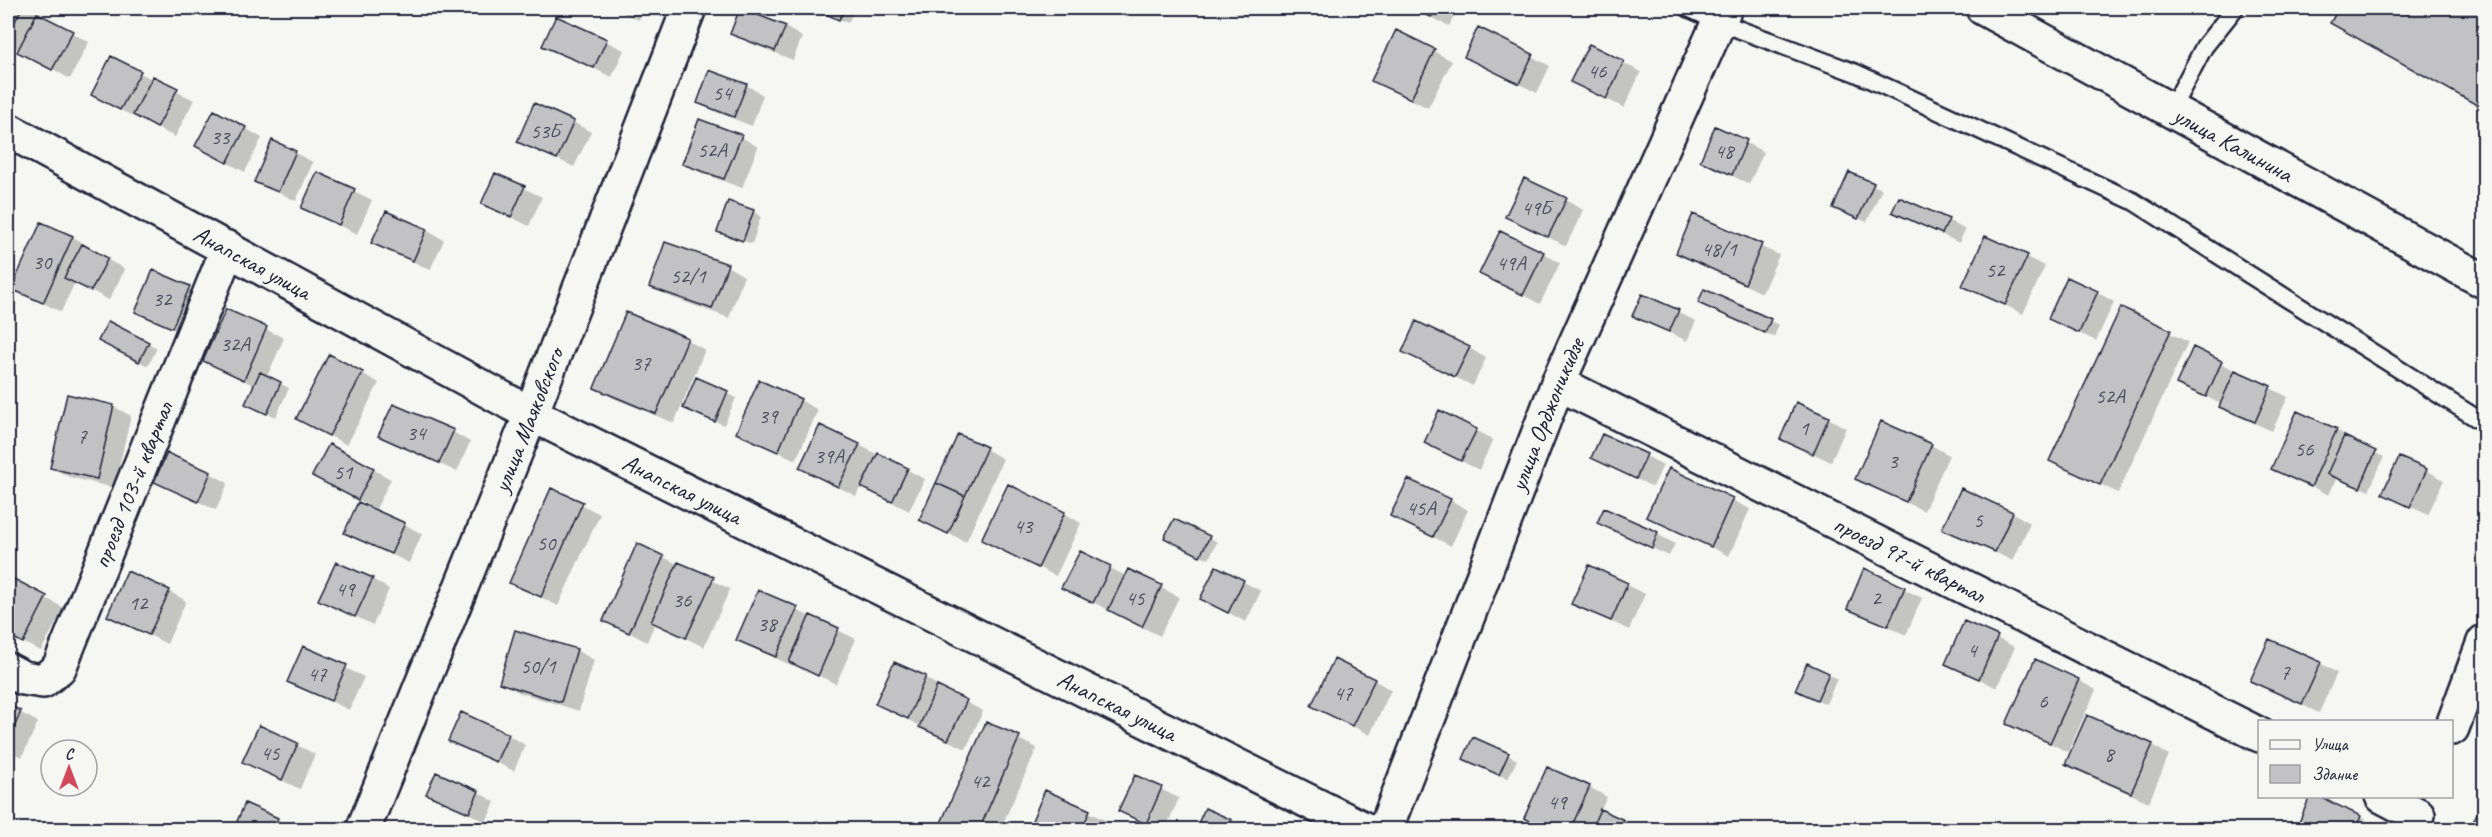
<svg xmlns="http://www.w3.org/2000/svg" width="2492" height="837" font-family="Caveat,sans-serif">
<rect width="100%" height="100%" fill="#f6f6f2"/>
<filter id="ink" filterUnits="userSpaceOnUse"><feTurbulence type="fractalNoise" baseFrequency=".0167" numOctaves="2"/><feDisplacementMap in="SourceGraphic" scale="12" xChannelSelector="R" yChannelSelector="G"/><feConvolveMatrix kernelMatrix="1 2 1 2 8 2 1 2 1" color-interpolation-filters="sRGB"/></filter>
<g filter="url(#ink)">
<path fill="#0003" d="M8,8H44L40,16L89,42L70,79L8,43Z
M612,8H644L639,20Z
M816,8H855L848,23Z
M1226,8H1252L1247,18Z
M1412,8H1458L1449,26Z
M2341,8H2472L2484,15V108L2332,23Z
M557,18L624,50L612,77L544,45Z
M785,27L802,37L793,60L749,43L731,33Z
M1479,29L1550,66L1537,93L1466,57Z
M1397,32L1452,61L1428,108L1373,80Z
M1589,46L1641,72L1624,108L1572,81Z
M140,73L194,100L175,137L110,105Z
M746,85L763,95L752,126L716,112L699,102Z
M573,122L591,132L574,167L519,141Z
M245,128L262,138L245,172L214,156Z
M1716,128L1764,152L1749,184L1702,161Z
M741,137L758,147L742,188L701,173L684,163Z
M273,142L313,162L296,201L256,181Z
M318,173L372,200L357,234L303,208Z
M1849,174L1882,189L1867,222L1843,212Z
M496,175L542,197L529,226L483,203Z
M1566,200L1583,210L1566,246L1525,226Z
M753,211L761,216L752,244L719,231Z
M1894,211L1948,220L1965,230L1959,243Z
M1694,216L1779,255L1762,293L1678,253Z
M42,224L73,237L90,247L89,250L125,269L109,300L75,282L61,312L13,288Z
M426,230L444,240L430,270L373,242Z
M1986,238L2045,266L2023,314L1964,285Z
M1543,253L1560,263L1540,304L1481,273Z
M727,266L744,276L729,318L668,296L651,286Z
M154,272L207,298L190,337L137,311Z
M1704,291L1779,325L1774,337L1708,307Z
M2097,292L2114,302L2096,341L2050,319Z
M1642,296L1696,321L1687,341L1634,315Z
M2121,309L2188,342L2118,493L2051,460Z
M227,311L284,338L267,377L289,388L276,417L256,408L255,386L205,361Z
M626,314L687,340L705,350L674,423L613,398L596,388Z
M148,343L157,348L148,366L108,345Z
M1469,348L1486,358L1473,386L1403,351Z
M2193,349L2288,397L2272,431L2238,416L2221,404L2178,383Z
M362,373L379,383L347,445L315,428Z
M697,379L736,398L724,425L693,412Z
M800,400L818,410L796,460L737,433Z
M113,406L131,416L114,488L69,477L51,467Z
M1828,418L1846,428L1831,462L1781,438Z
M1476,430L1493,440L1479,470L1443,452Z
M2336,430L2354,440L2353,442L2384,457L2369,491L2337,477L2329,495L2273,468Z
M453,432L470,442L457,472L380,436Z
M859,445L925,479L909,511L861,486L856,496L801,468Z
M1931,445L1949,455L1924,511L1856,479Z
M329,446L391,479L376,509L331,486Z
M986,449L1003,459L966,542L921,519Z
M1646,456L1663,465L1653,487L1593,458Z
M1670,470L1750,509L1729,556L1648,516Z
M2426,470L2444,480L2428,515L2384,494Z
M210,473L228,483L216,510L156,482Z
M552,490L600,514L558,606L511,582Z
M1450,500L1468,510L1451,546L1392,516Z
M1064,513L1081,523L1056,576L983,540Z
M2013,513L2030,523L2013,561L1944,528Z
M1599,523L1657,534L1675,544L1669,556Z
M404,524L422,534L409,563L346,532Z
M1209,537L1217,542L1209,559L1175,543Z
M1080,553L1126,576L1129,571L1179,597L1160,636L1063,587Z
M663,557L730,589L704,647L655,623L647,642L605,620Z
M1589,567L1645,594L1629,630L1573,603Z
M1217,568L1261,591L1246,622L1202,599Z
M1865,570L1922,598L1906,635L1849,608Z
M372,579L389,589L373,625L320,599Z
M13,580L64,608L41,651L8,635V591Z
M169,591L186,601L167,644L109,615Z
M759,592L856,639L836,684L794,664L793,666L755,649L737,639Z
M1965,623L2015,647L1997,688L1947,663Z
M304,648L364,677L349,710L289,681Z
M576,650L594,660L579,711L518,692L501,682Z
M2320,663L2337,673L2319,713L2252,681Z
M895,664L925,678L943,688L942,690L983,711L966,749L938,736L877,703Z
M1828,674L1837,679L1826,704L1797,690Z
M1374,680L1391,690L1370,735L1313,706Z
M2078,680L2096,690L2068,752L2008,723Z
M8,706L38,722L22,757L8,751Z
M987,724L1037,748L1000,830H950Z
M260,727L315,754L300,789L244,762Z
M508,735L525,745L514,771L450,740Z
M2152,745L2169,755L2149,802L2084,774L2067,764Z
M1508,755L1517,760L1508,779L1465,759Z
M1135,777L1179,798L1165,830H1158L1120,811Z
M1589,787L1607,797L1600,811L1637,830H1548L1526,817Z
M478,792L495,802L486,822L428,793Z
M1046,792L1107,821L1103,830H1029Z
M2360,817L2378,827L2377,830H2298Z
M277,819L294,829L244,830Z
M1231,822L1239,827L1238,830H1197Z"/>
<path fill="#c2c2c4" stroke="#22223b" stroke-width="1.5" d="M8,8H22L8,35Z
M740,8L786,26L775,51L730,34Z
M813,8H845L839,20Z
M1411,8H1436L1431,17Z
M2339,8H2475L2484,13V109L2330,23Z
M37,13L73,31L52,70L17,52Z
M556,16L607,39L594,68L542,46Z
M1478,27L1533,54L1519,84L1464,57Z
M1396,30L1435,49L1411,99L1371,81Z
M1589,44L1624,61L1606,99L1570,82Z
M111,56L141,71L120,110L91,95Z
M709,70L747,84L734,117L697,103Z
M153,76L178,88L157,128L133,115Z
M534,103L574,121L557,159L517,142Z
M214,110L246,127L227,163L195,146Z
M699,119L742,135L724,179L682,164Z
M1715,126L1747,140L1732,175L1700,161Z
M272,140L296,151L278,192L254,182Z
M317,172L355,189L339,225L301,208Z
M1849,172L1874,183L1858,219L1833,208Z
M495,173L525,186L511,217L481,204Z
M1524,178L1567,198L1548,237L1505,217Z
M1899,197L1949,219L1942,234L1892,212Z
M728,201L754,210L743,241L717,232Z
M386,211L427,229L413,261L371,243Z
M1693,214L1762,244L1745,284L1676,253Z
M41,222L73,236L43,303L11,289Z
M1500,231L1544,252L1523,295L1479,274Z
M1985,236L2028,255L2005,305L1962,286Z
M665,242L728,264L712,309L649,287Z
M82,244L108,258L91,291L64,278Z
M153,270L190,286L172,328L135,312Z
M2067,277L2098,291L2079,333L2048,319Z
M1704,289L1771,319L1765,333L1698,303Z
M1642,294L1679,310L1669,332L1632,316Z
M2121,307L2171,330L2100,485L2049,461Z
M226,309L267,327L244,380L203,361Z
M626,312L688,338L656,414L594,388Z
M108,321L149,342L139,362L98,341Z
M1416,321L1470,347L1455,377L1402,352Z
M2193,347L2222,361L2206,397L2176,384Z
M329,354L363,372L329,436L296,419Z
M2235,370L2271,386L2255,422L2219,407Z
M260,372L281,382L267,414L245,404Z
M696,377L728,391L715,422L683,408Z
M759,380L801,399L778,452L736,433Z
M67,394L114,405L97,479L50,468Z
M1796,402L1829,417L1813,454L1780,439Z
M393,404L454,430L439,463L378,436Z
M1439,410L1477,429L1461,461L1424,443Z
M2297,411L2337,429L2311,487L2271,469Z
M1881,421L1932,444L1906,502L1855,479Z
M820,425L860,444L838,487L799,468Z
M958,434L987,447L965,496L936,483Z
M1602,434L1647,454L1636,479L1591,458Z
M2344,436L2376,451L2360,488L2327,474Z
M329,444L374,468L358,500L312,476Z
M167,453L211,472L198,502L154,482Z
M878,453L908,468L892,502L861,487Z
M2399,457L2427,469L2410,507L2382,494Z
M1669,468L1733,498L1711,547L1646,517Z
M1408,479L1451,499L1433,537L1390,516Z
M936,483L965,496L948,534L919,520Z
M1008,484L1065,512L1038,568L981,540Z
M551,488L583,502L541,597L509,583Z
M1961,488L2013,512L1995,552L1942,529Z
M358,502L405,523L391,554L344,533Z
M1604,508L1658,532L1652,548L1597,523Z
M1174,519L1210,536L1200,556L1164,538Z
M637,543L664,556L629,633L603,621Z
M1080,551L1111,566L1093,603L1061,588Z
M336,562L373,578L355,617L318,600Z
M678,562L714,577L686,638L651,622Z
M1589,565L1628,583L1611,621L1571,604Z
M1216,566L1244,580L1228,613L1200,599Z
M1864,568L1905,587L1888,626L1847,609Z
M1128,569L1162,585L1142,627L1108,610Z
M127,571L170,590L149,635L107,616Z
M12,578L47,596L23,643L8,635V587Z
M758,590L798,607L776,657L736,640Z
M810,615L839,628L818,676L789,662Z
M1964,621L1998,636L1979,679L1945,664Z
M515,630L577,649L561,702L499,683Z
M2269,639L2321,662L2302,704L2250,681Z
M303,646L347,665L331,701L287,682Z
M1334,659L1375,679L1352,726L1311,706Z
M2035,659L2079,679L2050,743L2006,724Z
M894,662L926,676L908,719L875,704Z
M1807,663L1829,673L1817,700L1795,690Z
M937,686L967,700L948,740L919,727Z
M8,704L21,711L8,742Z
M461,712L509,734L496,762L448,741Z
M2087,715L2153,744L2131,793L2065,764Z
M986,722L1020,736L979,830H950L940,825Z
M259,725L298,743L282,780L242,762Z
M1473,737L1509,753L1499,775L1463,759Z
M1547,767L1590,786L1570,830H1550L1524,818Z
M436,772L479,791L469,813L426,794Z
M1135,775L1162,787L1146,824L1118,811Z
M1045,790L1090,810L1082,830H1028Z
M2310,796H2318L2361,816L2355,830H2296Z
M2484,797V830H2476L2471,827Z
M245,803L278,818L273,830H243L235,826Z
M1205,808L1232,820L1228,830H1195Z
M1600,809L1624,820L1620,830H1591Z"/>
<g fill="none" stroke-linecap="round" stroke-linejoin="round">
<defs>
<path id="lane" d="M1688,8L1719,22L1856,73L2133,201L2484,423
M2171,110L2204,47L2235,8"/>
<g id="street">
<path id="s1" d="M8,130L531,414L1366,830"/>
<path id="s2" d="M1558,383L2260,735"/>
<path id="s3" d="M8,670L23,678L43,681L59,668L228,248"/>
<path d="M2452,728L2484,642"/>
<path d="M2382,796L2418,815"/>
<path id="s4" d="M363,830L531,414L689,8"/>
<path id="s5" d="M1385,830L1558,383L1725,8"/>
</g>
<g id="secondary">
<path id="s6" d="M1983,8L2484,281"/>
</g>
</defs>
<use href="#lane" stroke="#22223b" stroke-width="21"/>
<use href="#street" stroke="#22223b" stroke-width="38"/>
<use href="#secondary" stroke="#22223b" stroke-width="38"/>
<use href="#lane" stroke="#f6f6f2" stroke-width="16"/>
<use href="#street" stroke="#f6f6f2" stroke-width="33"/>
<use href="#secondary" stroke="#f6f6f2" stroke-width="33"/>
</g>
</g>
<g text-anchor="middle" stroke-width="5" stroke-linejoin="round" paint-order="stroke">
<g font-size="21" fill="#4a4a5d">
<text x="1597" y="78">46</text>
<text x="722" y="100">54</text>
<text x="545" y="138">53Б</text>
<text x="220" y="144">33</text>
<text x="712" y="157">52А</text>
<text x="1724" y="158">48</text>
<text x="1536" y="215">49Б</text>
<text x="1719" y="256">48/1</text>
<text x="42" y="269">30</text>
<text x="1511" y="270">49А</text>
<text x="1995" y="277">52</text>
<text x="688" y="283">52/1</text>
<text x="162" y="306">32</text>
<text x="235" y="351">32А</text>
<text x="641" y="370">37</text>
<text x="2110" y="403">52А</text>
<text x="768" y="423">39</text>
<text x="1804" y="435">1</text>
<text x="416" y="440">34</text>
<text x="82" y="443">7</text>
<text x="2304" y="456">56</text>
<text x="829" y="463">39А</text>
<text x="1893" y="468">3</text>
<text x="343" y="479">51</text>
<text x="1421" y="515">45А</text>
<text x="1978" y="527">5</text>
<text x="1023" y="533">43</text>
<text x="546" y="550">50</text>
<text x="345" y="596">49</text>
<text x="1135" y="605">45</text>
<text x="1876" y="605">2</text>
<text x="682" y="607">36</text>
<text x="138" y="610">12</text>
<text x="767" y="631">38</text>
<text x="1972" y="657">4</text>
<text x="538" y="673">50/1</text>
<text x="2285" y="679">7</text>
<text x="317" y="681">47</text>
<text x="1343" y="700">47</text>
<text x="2043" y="708">6</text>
<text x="270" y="760">45</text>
<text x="2109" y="761">8</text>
<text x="980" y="788">42</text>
<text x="1557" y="809">49</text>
</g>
<g font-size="24" fill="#22223b" stroke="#f6f6f2">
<text dy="8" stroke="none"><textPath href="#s6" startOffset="285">улица Калинина</textPath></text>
<text dy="8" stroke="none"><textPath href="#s1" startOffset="278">Анапская улица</textPath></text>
<text dy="8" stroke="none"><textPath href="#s5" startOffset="446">улица Орджоникидзе</textPath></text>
<text dy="8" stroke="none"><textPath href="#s4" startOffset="442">улица Маяковского</textPath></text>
<text dy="8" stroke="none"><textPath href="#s3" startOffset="255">проезд 103-й квартал</textPath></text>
<text dy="8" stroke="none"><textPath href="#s1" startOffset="764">Анапская улица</textPath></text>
<text dy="8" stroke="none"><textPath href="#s2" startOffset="393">проезд 97-й квартал</textPath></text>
<text dy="8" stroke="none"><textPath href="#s1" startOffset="1250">Анапская улица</textPath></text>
</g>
</g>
<rect width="2492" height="837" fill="none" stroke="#f6f6f2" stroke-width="30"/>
<rect x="15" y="15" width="2462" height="807" fill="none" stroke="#22223b" stroke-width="2" filter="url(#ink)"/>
<rect x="2258" y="720" width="195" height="78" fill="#f6f6f2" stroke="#a1a1a9" stroke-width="1.5"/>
<rect x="2270" y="740" width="30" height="9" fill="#f6f6f2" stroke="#a1a1a9" stroke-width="1.5"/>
<text x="2312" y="750" font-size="18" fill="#22223b">Улица</text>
<rect x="2270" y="765" width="30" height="18" fill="#c2c2c4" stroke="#a1a1a9" stroke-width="1.5"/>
<text x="2312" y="780" font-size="18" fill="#22223b">Здание</text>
<g transform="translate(69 768)"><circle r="28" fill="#f6f6f2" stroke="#a1a1a9" stroke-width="1.5"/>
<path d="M0-4.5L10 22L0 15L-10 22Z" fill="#d1495b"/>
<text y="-9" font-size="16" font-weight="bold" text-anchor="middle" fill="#22223b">С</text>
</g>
</svg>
